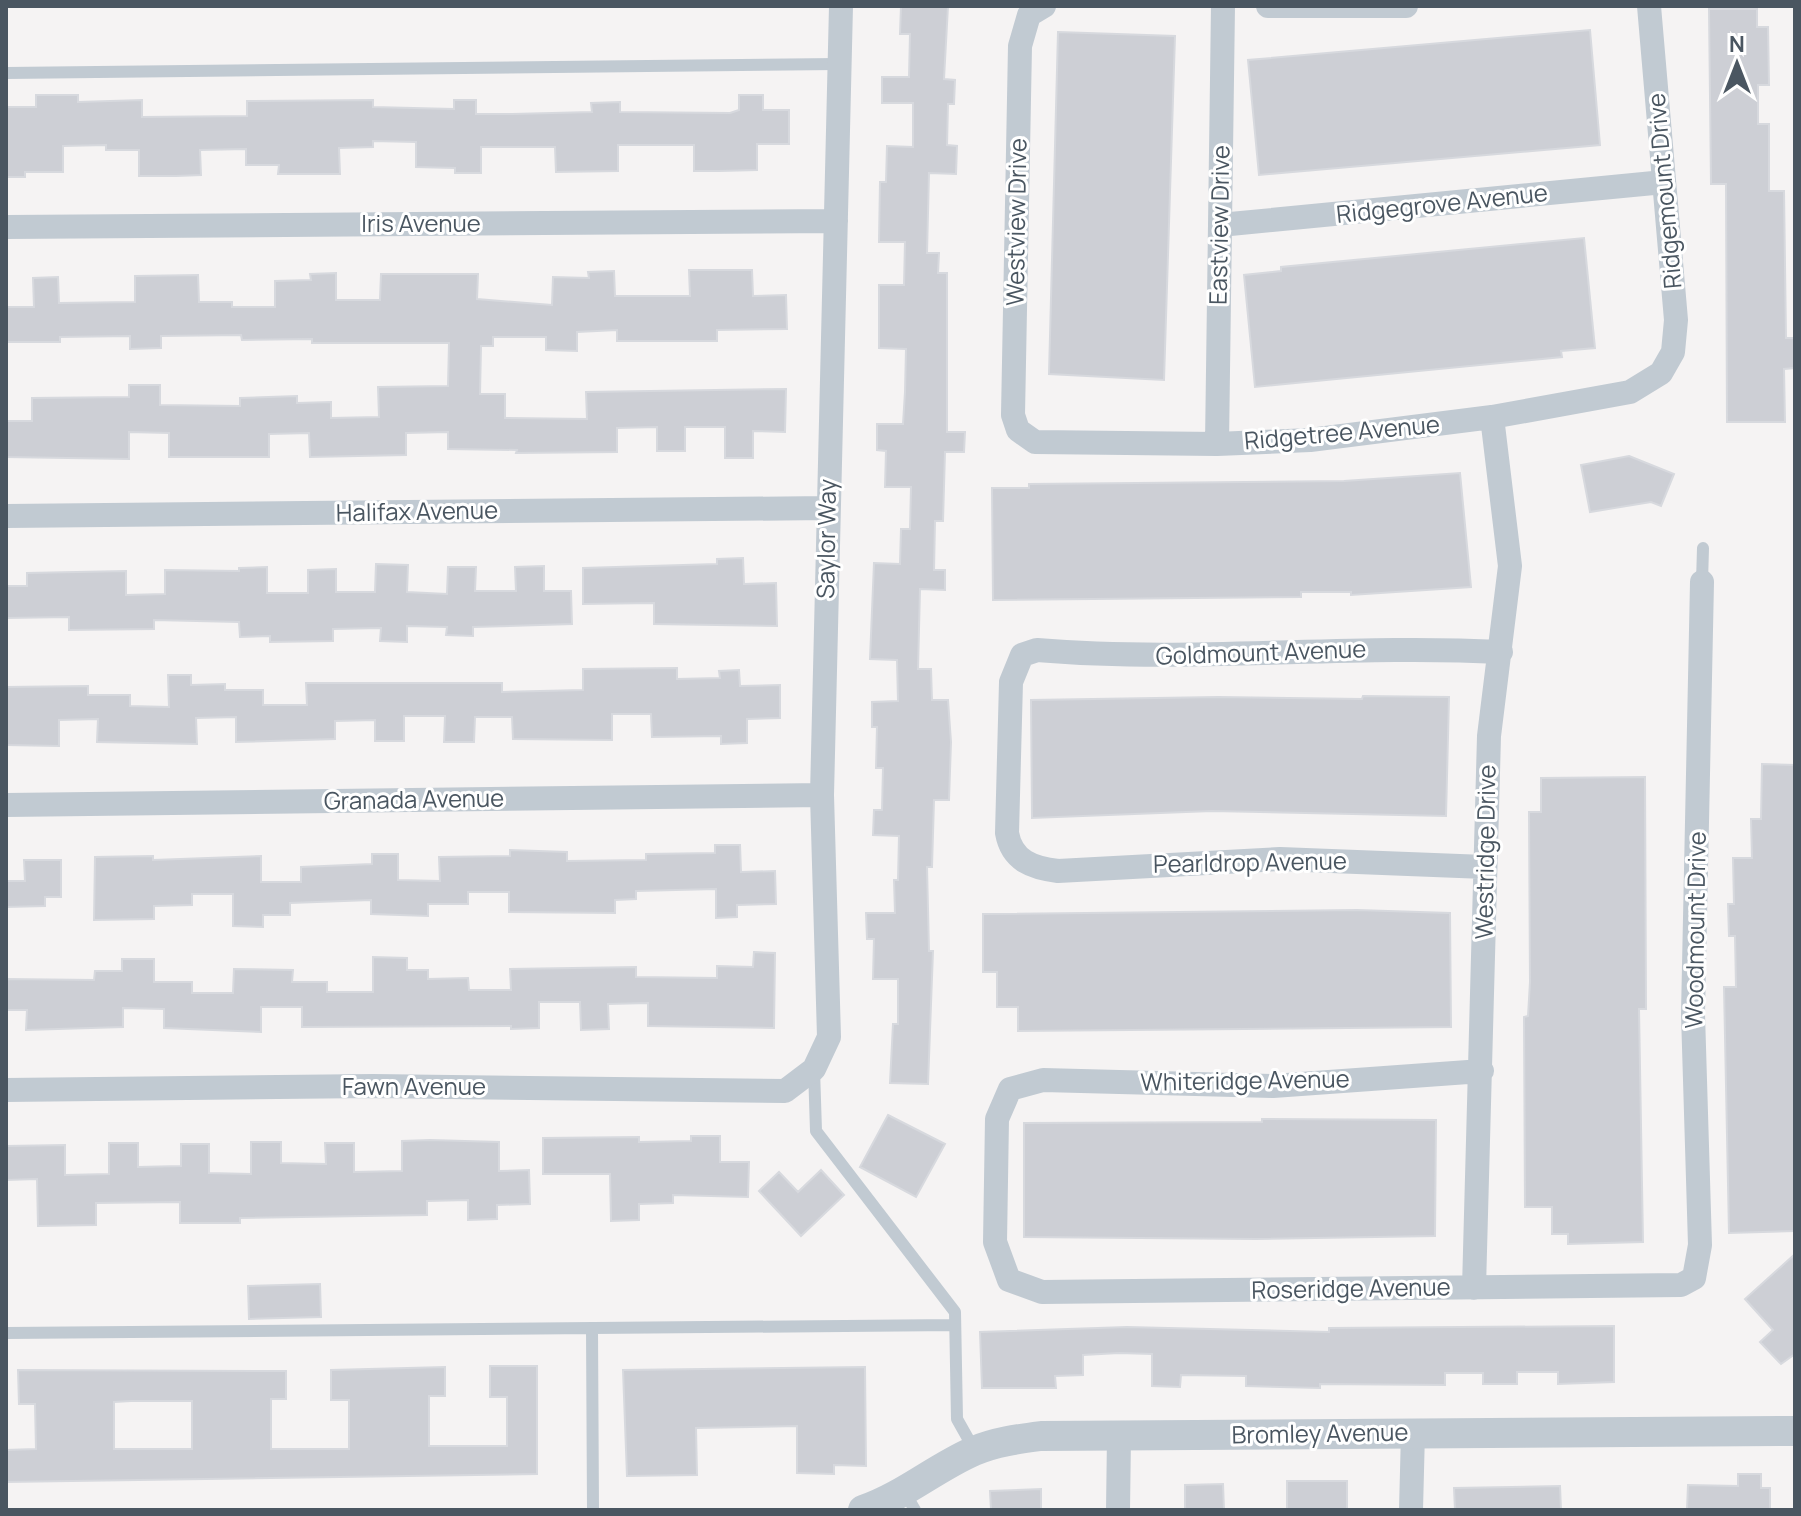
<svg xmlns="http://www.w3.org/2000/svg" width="1801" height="1516" font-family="Manrope,sans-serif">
<rect width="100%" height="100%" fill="#f5f3f3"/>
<path fill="#cdcfd5" stroke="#d7d9de" stroke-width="2" fill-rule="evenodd" d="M901,6H948L944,79L955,80L954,104H948L947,145L957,146L956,174L929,173L927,253H939L938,273H947V432H965L964,452H945L943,521H935L934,570H945V590L920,589L918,669H931L932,700H948L951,742L949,800H934L932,867H927L929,951H933L928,1084L890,1083L893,1024H898V979H873L874,939H867L866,913H895L894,880H898L899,836L873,835L874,810H882L883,768H876L877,727H872V702L898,701L897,660L870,659L874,563L900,564L901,529H910L911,487H885L886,451L877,450V424H903L905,392L906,349L879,348V285H904L905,242H879L880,182H886L887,146L913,147V103H882V77H909L910,34H900Z
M1709,9H1757V27H1768L1769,85H1758V124H1769V191H1784L1786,338H1795V368L1784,369L1785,422H1727L1726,184H1711Z
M1590,30L1600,145L1259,175L1248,60Z
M1058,32L1175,36L1164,380L1049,374Z
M36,95H78V102L142,100V117L247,116V101L373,100V107L454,109V100H476V114H512L592,112L591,103L620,102V112L730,113L739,110V95H763V110H789V144H757V170L719,171H694V145H618V171L556,172L555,147H481V173H455V168L416,167V142L373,141V147L339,148L340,174H278L279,165H246V149L200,150L201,175L176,176H139V150H106V145L63,146V172H25V177H6L7,107H36Z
M1584,238L1595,348L1561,351L1562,357L1255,387L1244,275L1281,271V267Z
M689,270H752L753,296L786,295L787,329L717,330V341H617V330L577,332V351L546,350V337H493V346H481L480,394H505V418L587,419L586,392L786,389L785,432L753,431V458H725V427H685V451H657V427L617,428V452L516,453L517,450L448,449V432L406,433V455L310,457L309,433L269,434V457H169V433L129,432V459L6,457V421H32V398L129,397V385H160V405L240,406V398L297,396V403L331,402V418L379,417L378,387L448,386L449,343H312V339L242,340L241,335L161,336V348L130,349V336L60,337V342H6V307H34L33,278L58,277L59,303L135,302V276L198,275L199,302H232V307H275V281L311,280L310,274L336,273V300H380L381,274H478L477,299L552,305L553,277L589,278L588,272L614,271L615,296H690Z
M1629,456L1674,474L1661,506L1651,502L1590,512L1581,465Z
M1460,473L1471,587L1351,595V592H1301V597L993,600L992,488H1029V484L1344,481Z
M743,558L744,584L776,583L777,626L654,624V603L583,604V568L717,564V559Z
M376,564L408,565L407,592L447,594L448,567H476L475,591H516L515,567L544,566V591H571L572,624L473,627V636L446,635L447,627L407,626V642L380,641L381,628L333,629V641L270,642V636L240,637L239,622L154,620V629L69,630V617L6,618V586H27V573L126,571V595L165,594V570L239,571V568L267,567V593H308V570L336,569V592H375Z
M677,668V679L720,678L719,671L739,670L740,686L780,685V718L747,719V743L721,744V736L652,737L651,714H612V740L513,739L512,717H475L474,742H444L445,716H404V741H375V720L335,721V739L236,742V717L196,718L197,744L97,742L98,719L59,720V746L6,745V687L88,686V695H130V706L169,707L168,675H191V685L225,684V690H263V705H307L306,683H502V692L583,690V669Z
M1363,696L1449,697L1446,816L1212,811L1032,818L1031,700L1218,697L1362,699Z
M1762,764L1795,765V1231L1729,1233L1724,987H1736L1735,936H1729L1728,904H1734L1733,858H1752L1751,819H1761Z
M1645,777L1646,1009H1639L1643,1242L1568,1244V1234H1552V1207H1525L1524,1017L1528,1016L1530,982L1529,812H1541V778Z
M715,845H740L741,872L775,871L776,904L737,905V917L716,918V889L636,891V899L615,900V913L509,912V892H468V904H428V916L371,914V900L290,903V915H263V927L233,926V894H192V905L154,906V919L94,920L95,857L153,856V860L261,856V882H301V867L372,864V854H398V880L440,881L439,857L510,856V850L567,852V861L646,860V854L715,853Z
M24,860H61V897H45V906L6,907V881H25Z
M1357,910L1450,913L1451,1027L1018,1031V1007H997V972H983V914Z
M754,952L775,953L774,1028L648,1026V1003L608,1004L609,1029L581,1030L580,1002H539V1028L511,1029V1026L302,1027V1007H261V1032L164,1028V1009L123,1008V1027L26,1030L27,1010H6V979L94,980L95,971H122V959H154V982H192V993H233L234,969L293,970L292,982H327V992H373V957L407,958V970H428V979L468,978L469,990H511L510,969L636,967V977L717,978V966L753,967Z
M888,1115L945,1144L916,1197L860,1167Z
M1262,1119L1436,1120L1435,1236L1256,1239L1024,1237V1123L1262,1122Z
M691,1136H720V1162H749L748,1197L673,1195V1203L639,1204V1220L611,1221L610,1174H543V1138L639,1137V1142L691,1141Z
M430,1140L499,1142V1171L529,1170L530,1204L497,1205V1219L468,1220V1200L427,1201V1215L240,1218V1223H180V1202L96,1203V1225L38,1226L37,1179L6,1180V1146L65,1145V1175L109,1174V1143H138V1167L181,1166V1144H209V1173L251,1174V1142H281V1163L326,1164L325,1143H354V1172L402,1171V1141Z
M821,1170L844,1195L801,1236L759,1191L779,1172L798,1192Z
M1795,1254V1354L1781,1364L1760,1342L1773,1330L1745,1299Z
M320,1284L321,1317L249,1319L248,1286Z
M1614,1326V1382L1558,1384V1372H1517V1384H1483V1373H1445V1385L1320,1384V1388L1246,1386V1376L1181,1375L1180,1387L1152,1386V1354L1119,1353L1083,1355V1375L1055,1376L1056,1388H982L980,1332L1127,1327L1329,1332V1328Z
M490,1366H537V1474L6,1482V1450L36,1449L35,1404H19L18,1370L286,1371V1399H271V1449H349V1400H331V1370L445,1367V1396H429V1446H507V1397H490ZM131,1401H192V1449H114V1402Z
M865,1367L866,1466L834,1465V1474L797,1473V1426L696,1428L697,1475L627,1476L623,1370Z
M1738,1474H1761V1488H1770V1510H1687L1688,1485L1738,1486Z
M1287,1481H1347V1510H1287Z
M1223,1484L1224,1510H1185V1485Z
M1560,1486L1561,1510H1455L1454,1488Z
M1041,1489V1510H991L990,1491Z"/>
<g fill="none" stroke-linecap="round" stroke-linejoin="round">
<path stroke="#c1cad2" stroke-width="12" d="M6,73L838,64
M1702,582L1703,548
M814,1069L816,1131L955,1312L957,1419L975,1451
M592,1329L593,1510
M6,1333L955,1325
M905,1493L915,1510"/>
<path stroke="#c1cad2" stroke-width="24" d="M1044,6L1029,15L1020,46L1013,415L1018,430L1035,442L1217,444L1310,440L1492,417L1630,392L1661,373L1673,352L1676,320L1649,6
M1268,6H1406
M1220,225L1664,182
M6,227L836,221
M1217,444L1223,6
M6,516L827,508
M6,805L822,795
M1485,867L1280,859L1058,871C1033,868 1012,861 1007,833L1011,682L1022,655L1037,650C1192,663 1346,644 1501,652
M1482,1071L1273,1086L1043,1080L1010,1089L997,1119L995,1242L1009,1280L1042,1292L1681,1285L1694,1278L1700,1245L1693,1014L1702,582
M6,1090L373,1086L785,1091L814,1069L829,1037L822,795L841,6
M1474,1288L1489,736L1510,566L1492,417
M1118,1510L1119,1436
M1411,1510L1413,1432"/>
<path stroke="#c1cad2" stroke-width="30" d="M863,1510C904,1496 935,1468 974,1451C995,1442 1018,1439 1041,1436L1795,1431"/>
</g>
<g text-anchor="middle" stroke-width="6" stroke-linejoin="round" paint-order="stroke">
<g font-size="24" fill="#4a5661" stroke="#fff">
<text transform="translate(1665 191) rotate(-95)" y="8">Ridgemount Drive</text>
<text transform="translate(1442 204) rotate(-6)" y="8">Ridgegrove Avenue</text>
<text transform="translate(1017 222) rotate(-89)" y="8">Westview Drive</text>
<text x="421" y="232">Iris Avenue</text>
<text transform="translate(1220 225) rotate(-89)" y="8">Eastview Drive</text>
<text transform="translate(1342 433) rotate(-5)" y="8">Ridgetree Avenue</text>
<text transform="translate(417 512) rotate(-1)" y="8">Halifax Avenue</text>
<text transform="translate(827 539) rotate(-89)" y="8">Saylor Way</text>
<text transform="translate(1261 653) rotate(-2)" y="8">Goldmount Avenue</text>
<text transform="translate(414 800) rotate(-1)" y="8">Granada Avenue</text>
<text transform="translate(1486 852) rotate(-89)" y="8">Westridge Drive</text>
<text transform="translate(1250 863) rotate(-1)" y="8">Pearldrop Avenue</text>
<text transform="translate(1696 930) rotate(-89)" y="8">Woodmount Drive</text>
<text transform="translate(1245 1081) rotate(-1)" y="8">Whiteridge Avenue</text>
<text x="414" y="1095">Fawn Avenue</text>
<text transform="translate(1351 1289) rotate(-1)" y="8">Roseridge Avenue</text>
<text transform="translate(1320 1434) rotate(-1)" y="8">Bromley Avenue</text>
</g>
</g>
<rect width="1801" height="1516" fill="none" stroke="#4a5661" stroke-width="16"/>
<g transform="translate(1737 64)" stroke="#ffffff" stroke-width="6" paint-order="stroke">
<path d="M0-6L14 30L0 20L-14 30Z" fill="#4a5661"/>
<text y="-12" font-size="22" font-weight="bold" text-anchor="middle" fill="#4a5661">N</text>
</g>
</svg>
